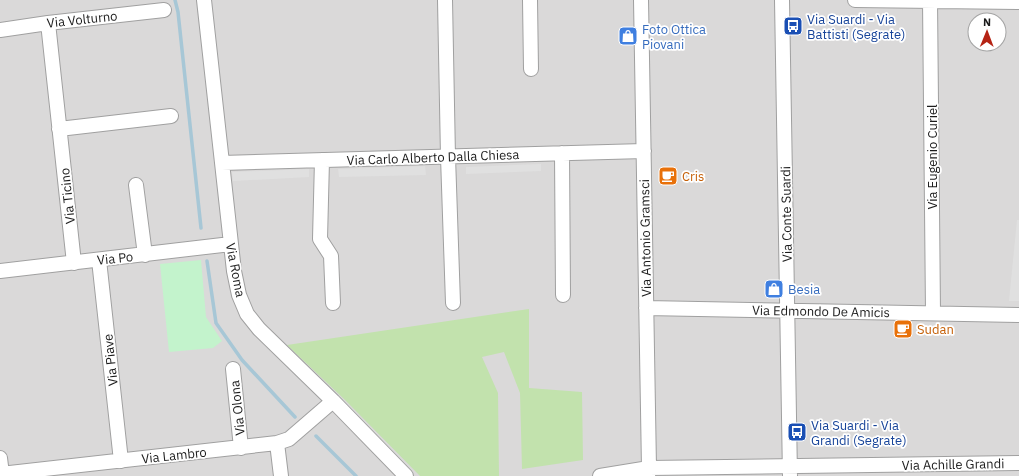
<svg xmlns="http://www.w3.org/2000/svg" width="1019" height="476" font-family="'IBM Plex Sans',sans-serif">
<rect width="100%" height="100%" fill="#edeae3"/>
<path fill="#dad9d9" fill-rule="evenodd" d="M0,0H1019V476H0ZM975,20H999V44H975Z"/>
<path fill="#c2e2ad" d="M529,309V388L582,392L583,460L522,469L520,393L504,352L482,357L498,393L499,476H420L345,400L287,345Z"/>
<path fill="#c3f3cc" d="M201,260L206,317L222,341L213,348L169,352L160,264Z"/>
<path fill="#e0e0e0" d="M541,164V171L466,174V167Z
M425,166L426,175L339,177L338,169Z
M309,169V177L233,181L232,172Z
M1017,220H1019V301H1009Z"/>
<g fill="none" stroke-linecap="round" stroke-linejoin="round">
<path stroke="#a7c7d6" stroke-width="3.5" d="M175,0L178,12L201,228
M207,261L216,323L242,360L295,417
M316,436L356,476"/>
<defs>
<path id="minor" d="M204,0L234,271L239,295L247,314L259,329L333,401L406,476
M445,0L448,157L453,303
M530,0L531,69
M641,0L649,468L648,476
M782,0L790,476
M855,0L1019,2
M930,0L933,313
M48,23L74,263
M0,30L48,23L164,10
M59,129L171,116
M562,153L563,295
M322,160L320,239L331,256L333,303
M222,163L644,151
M136,185L145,255
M99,260L121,461
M0,271L231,244
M646,308L1019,315
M233,369L241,448
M277,443L281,476
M0,458L2,474
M0,474L277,443L289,439L333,401
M600,476L649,468L1019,463"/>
</defs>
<use href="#minor" stroke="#a0a0a0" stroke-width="16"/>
<use href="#minor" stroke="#fff" stroke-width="14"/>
</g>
<defs>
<symbol id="bus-square" viewBox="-11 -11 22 22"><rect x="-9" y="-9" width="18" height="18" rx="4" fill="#1a4fb4" stroke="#fff"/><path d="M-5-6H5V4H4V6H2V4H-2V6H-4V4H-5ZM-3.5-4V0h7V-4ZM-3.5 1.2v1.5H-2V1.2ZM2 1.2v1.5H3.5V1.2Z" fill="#fff"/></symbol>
<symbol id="shop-square" viewBox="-11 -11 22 22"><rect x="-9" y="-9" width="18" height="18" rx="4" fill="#3f7fe0" stroke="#fff"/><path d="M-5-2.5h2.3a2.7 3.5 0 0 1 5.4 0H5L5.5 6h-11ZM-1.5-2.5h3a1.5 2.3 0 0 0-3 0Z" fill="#fff"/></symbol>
<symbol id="cafe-square" viewBox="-11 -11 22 22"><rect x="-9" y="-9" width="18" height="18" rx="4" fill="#e8710a" stroke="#fff"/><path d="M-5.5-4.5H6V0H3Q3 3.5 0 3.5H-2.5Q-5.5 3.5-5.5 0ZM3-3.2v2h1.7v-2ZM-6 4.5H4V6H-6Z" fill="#fff"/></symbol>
</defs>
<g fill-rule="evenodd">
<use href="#bus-square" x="782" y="15" width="22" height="22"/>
<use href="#shop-square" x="617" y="25" width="22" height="22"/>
<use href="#cafe-square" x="657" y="165" width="22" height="22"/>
<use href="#shop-square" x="763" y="278" width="22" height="22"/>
<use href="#cafe-square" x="892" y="318" width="22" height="22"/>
<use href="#bus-square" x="786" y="421" width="22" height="22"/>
</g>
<g text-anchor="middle" stroke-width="3.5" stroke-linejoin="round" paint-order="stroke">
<g font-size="13" fill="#1c1c1c" stroke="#fff">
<text transform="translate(82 19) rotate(-6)" y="5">Via Volturno</text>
<text transform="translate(433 157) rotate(-2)" y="5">Via Carlo Alberto Dalla Chiesa</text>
<text transform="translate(932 157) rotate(-90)" y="5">Via Eugenio Curiel</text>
<text transform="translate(67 196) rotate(-96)" y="5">Via Ticino</text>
<text transform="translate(786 214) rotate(-91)" y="5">Via Conte Suardi</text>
<text transform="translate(645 238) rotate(-91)" y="5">Via Antonio Gramsci</text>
<text transform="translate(115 258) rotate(-6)" y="5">Via Po</text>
<text transform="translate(236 270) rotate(79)" y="5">Via Roma</text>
<text transform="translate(821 311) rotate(1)" y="5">Via Edmondo De Amicis</text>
<text transform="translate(110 360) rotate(-96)" y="5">Via Piave</text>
<text transform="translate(237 408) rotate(-96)" y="5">Via Olona</text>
<text transform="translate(174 455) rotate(-6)" y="5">Via Lambro</text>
<text transform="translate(953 464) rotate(-1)" y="5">Via Achille Grandi</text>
</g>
<g font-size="13" fill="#164399" stroke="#fff" text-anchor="start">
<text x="807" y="24">Via Suardi - Via<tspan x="807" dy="15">Battisti (Segrate)</tspan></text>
<text x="811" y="430">Via Suardi - Via<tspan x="811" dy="15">Grandi (Segrate)</tspan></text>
</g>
<g font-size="13" fill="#366cbe" stroke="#fff" text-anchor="start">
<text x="642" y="34">Foto Ottica<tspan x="642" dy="15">Piovani</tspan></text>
<text x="788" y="294">Besia</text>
</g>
<g font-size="13" fill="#c56008" stroke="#fff" text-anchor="start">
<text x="682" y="181">Cris</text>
<text x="917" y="334">Sudan</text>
</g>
</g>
<g transform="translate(987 32) rotate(1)"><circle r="19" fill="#ffffff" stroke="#a4a4a4"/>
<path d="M0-3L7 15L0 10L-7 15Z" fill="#b52314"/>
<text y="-6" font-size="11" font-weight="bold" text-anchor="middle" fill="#1c1c1c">N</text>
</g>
</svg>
